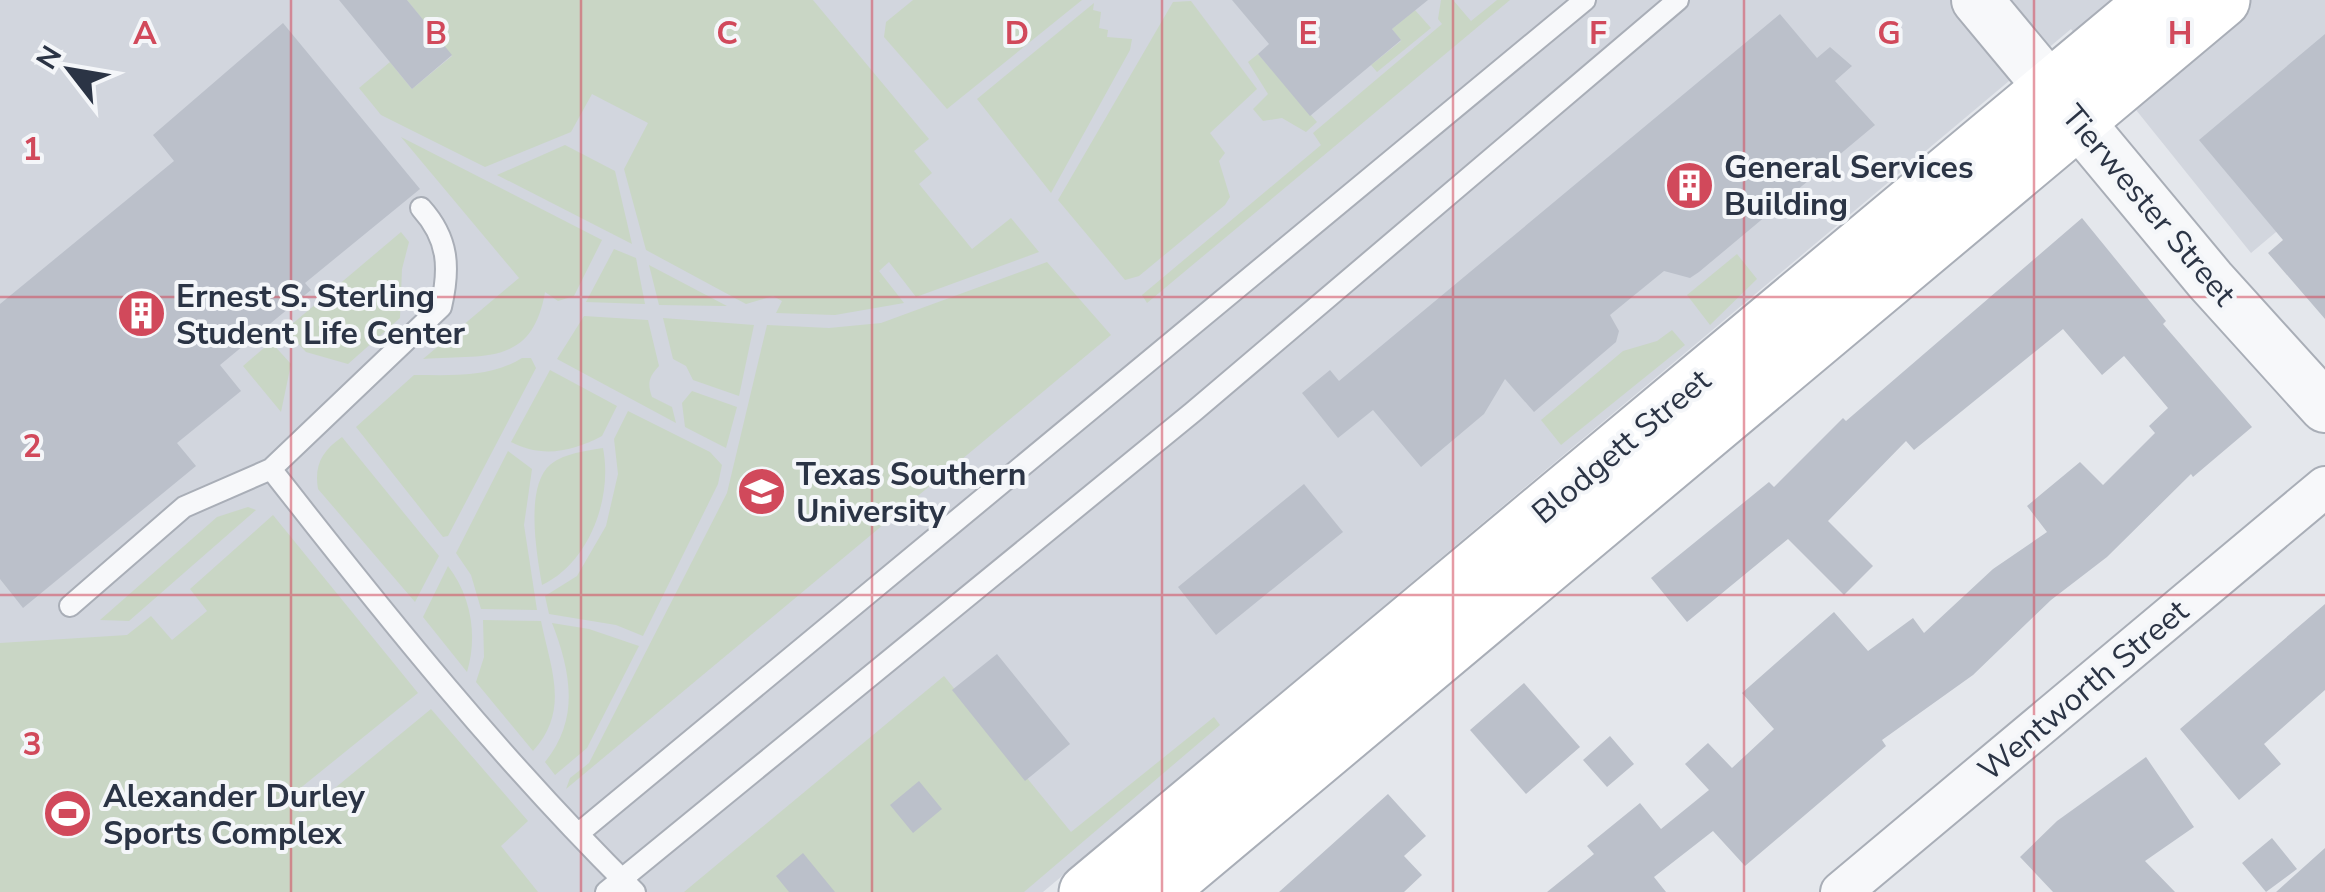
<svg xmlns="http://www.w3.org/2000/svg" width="2325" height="892" font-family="'Nunito Sans',sans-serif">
<rect width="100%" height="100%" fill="#e4e7ec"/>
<path fill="#d2d6de" d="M0,0H2325V191L2251,253L2071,29L1043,892H0Z"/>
<path fill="#c9d6c5" d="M407,0H813L929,139L914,151L932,173L919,184L972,249L1011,218L1039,252L916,297L889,262L879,271L904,303L835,315L776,313L782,301L773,296L746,304L646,250L624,169L648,123L592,94L571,132L485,167L381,115L359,88L390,62L412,89L452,56Z
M913,0H1082L947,109L884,37L886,22Z
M1441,0H1453L1471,21L1497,0H1510L1147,303L1142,295L1321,145L1313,133L1442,24L1438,19Z
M1191,1L1257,89L1210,133L1225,153L1219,161L1230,197L1225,205L1139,276L1125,280L1058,200L1173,2Z
M1094,3L1093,10L1101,12L1099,28L1108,30L1107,37L1132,39L1130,50L1051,193L977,99Z
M1415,10L1431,28L1377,72L1371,65L1401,41L1392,29Z
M1258,54L1317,122L1306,132L1282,118L1263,121L1253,109L1268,94L1248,62Z
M401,137L602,240L574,296L558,301L545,292C532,368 482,354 423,359L519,278Z
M565,145L615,171L632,244L497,175Z
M401,232L409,242L402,269L400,318L348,364L306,352L285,330Z
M614,249L636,258L645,304L586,302Z
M1737,254L1757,279L1710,325L1687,295Z
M1047,262L1111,335L566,789L570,778L589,763L727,493L767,325L829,328L881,323Z
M649,265L727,306L659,305Z
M584,316L648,320L659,366C649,377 647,383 652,397L672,407L676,423L557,359Z
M663,318L754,325L739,396L693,380L686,366L673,359Z
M1672,330L1685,345L1561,445L1541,420L1623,351L1657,341Z
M271,342L291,364L281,412L243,366Z
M522,358H531L536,368L448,536L443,537L356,427L414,375C451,375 490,378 522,358Z
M550,370L617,406L602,436C571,452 542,458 511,442Z
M692,391L737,407L726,448L685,427L682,403Z
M628,411L710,452L722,465L718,484L643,636L616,625L549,614L545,596L577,576L606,526L618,474L614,439Z
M342,437L439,556L415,602L318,489C314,465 322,451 342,437Z
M603,448C613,498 589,563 542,585C537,555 524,486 551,464C565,453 586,451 603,448Z
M508,451L532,469L524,525L537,610L481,609L471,575L456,553Z
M248,507L256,510L129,621L100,620L217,517Z
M273,515L418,693L293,794L299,812L307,811L431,709L528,821L501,846L538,892H0V643L127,635L151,616L172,640L207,611L190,589Z
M448,566C471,596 478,635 467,672L423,617Z
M483,620L541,621C551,670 570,710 533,751L476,682L484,657Z
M552,623L589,629L639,646L587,748L555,775L545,762C580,719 571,672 552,623Z
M944,676L1071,832L1214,717L1220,725L1024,892H684Z"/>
<path fill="#bbc0ca" d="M339,0H407L452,55L412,89Z
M1232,0H1428L1392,29L1401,40L1310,116L1258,54L1269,44Z
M1780,14L1817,58L1830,47L1852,66L1835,81L1875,125L1699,272L1690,278L1664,271L1610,315L1619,331L1616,342L1534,412L1505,379L1484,414L1421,467L1373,410L1338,438L1302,393L1330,370L1339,381Z
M283,23L420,189L305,283L311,290L220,365L241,391L177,443L196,466L23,608L0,579V304L174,161L153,135Z
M2325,34V319L2268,253L2283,240L2199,140Z
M2082,218L2166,321L2163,324L2252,427L2193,477L2191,474L2107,557L2051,600L1973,675L1882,740L1886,746L1745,866L1713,831L1654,877L1666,892H1547L1594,854L1587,846L1640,803L1661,829L1709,790L1685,764L1708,743L1732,768L1774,729L1742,693L1834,612L1868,651L1913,618L1924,633L1993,569L2047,532L2027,506L2080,462L2103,485L2155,433L2149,426L2168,408L2124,356L2102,375L2063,329L1914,450L1906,441L1828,521L1873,566L1844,595L1788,539L1687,622L1651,578L1769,482L1774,487L1843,418L1846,421Z
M1304,484L1343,532L1216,635L1178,587Z
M2325,604V690L2264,744L2281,764L2239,800L2180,729Z
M997,654L1070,744L1025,781L952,690Z
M1524,683L1580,747L1526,794L1470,730Z
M1610,736L1634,764L1607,787L1583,760Z
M2146,757L2194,827L2145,861L2175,892H2053L2020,857L2057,821Z
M919,781L942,809L913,833L890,805Z
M1388,794L1426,836L1404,856L1422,875L1404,892H1279Z
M2272,838L2297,869L2266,892L2242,863Z
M2325,848V892H2276Z
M803,853L835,892H789L776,876Z"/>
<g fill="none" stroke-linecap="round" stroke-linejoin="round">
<defs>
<path id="service" d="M271,469C385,615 503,762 635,892
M70,606L184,507L271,469L441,307C450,268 449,239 421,208
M579,833L1585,0
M606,892L1193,412L1678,0"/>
<path id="minor" d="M1841,892L2325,487"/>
<path id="tertiary" d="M1977,0L2210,280L2325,407"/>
<path id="secondary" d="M1087,892L2156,0
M1157,892L2222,0"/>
</defs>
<use href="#service" stroke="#a9aeb7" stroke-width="24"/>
<use href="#minor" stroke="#a9aeb7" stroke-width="44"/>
<use href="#tertiary" stroke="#a9aeb7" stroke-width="54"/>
<use href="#secondary" stroke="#a9aeb7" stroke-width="59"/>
<use href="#service" stroke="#f7f8fa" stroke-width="20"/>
<use href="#minor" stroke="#f7f8fa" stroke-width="40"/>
<use href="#tertiary" stroke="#f7f8fa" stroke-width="50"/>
<use href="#secondary" stroke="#fff" stroke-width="55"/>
</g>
<path fill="none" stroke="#d1495b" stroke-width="2.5" stroke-opacity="0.55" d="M291,0V892M581,0V892M872,0V892M1162,0V892M1453,0V892M1744,0V892M2034,0V892M0,297H2325M0,595H2325"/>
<defs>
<symbol id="building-disc" viewBox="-11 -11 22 22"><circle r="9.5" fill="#d1495b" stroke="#f4f6f9"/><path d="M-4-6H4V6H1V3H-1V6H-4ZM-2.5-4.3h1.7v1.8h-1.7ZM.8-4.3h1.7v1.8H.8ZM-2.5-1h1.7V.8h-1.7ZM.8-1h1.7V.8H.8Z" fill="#fff"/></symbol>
<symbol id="university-disc" viewBox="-11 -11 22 22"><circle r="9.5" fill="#d1495b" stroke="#f4f6f9"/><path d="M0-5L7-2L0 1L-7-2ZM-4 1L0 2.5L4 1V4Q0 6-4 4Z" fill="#fff"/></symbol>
<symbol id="stadium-disc" viewBox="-11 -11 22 22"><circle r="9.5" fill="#d1495b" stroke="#f4f6f9"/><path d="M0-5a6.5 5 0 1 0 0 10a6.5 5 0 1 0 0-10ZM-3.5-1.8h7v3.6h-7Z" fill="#fff"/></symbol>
</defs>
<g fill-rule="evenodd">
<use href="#building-disc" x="1662" y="158" width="55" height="55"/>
<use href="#building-disc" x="114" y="286" width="55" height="55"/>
<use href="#university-disc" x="734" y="464" width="55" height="55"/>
<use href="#stadium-disc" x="40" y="786" width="55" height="55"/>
</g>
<g text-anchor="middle" stroke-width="8" stroke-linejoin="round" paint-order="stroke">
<g font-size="32" font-weight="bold" fill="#2b3445" stroke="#f4f6f9" text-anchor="start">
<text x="1724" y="178">General Services<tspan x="1724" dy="37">Building</tspan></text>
<text x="176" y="307">Ernest S. Sterling<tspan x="176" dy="37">Student Life Center</tspan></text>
<text x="796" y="485">Texas Southern<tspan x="796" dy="37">University</tspan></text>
<text x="103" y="807">Alexander Durley<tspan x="103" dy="37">Sports Complex</tspan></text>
</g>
<g font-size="32" fill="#2b3445" stroke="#f4f6f9">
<text transform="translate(2149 205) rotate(50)" y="11">Tierwester Street</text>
<text transform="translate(1621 446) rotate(-40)" y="11">Blodgett Street</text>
<text transform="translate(2083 690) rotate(-40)" y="11">Wentworth Street</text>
</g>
</g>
<g font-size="32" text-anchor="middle" font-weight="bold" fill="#d1495b" stroke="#f4f6f9" stroke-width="8" stroke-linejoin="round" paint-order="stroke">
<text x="145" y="44">A</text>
<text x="436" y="44">B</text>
<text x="727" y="44">C</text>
<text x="1017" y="44">D</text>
<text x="1308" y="44">E</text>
<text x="1598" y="44">F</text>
<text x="1889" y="44">G</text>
<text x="2180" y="44">H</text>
<text x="32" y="160">1</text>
<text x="32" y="457">2</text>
<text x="32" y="755">3</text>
</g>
<g transform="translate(70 70) rotate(301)" stroke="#f4f6f9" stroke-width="8" paint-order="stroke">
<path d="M0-8L18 38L0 25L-18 38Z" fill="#2b3445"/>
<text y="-15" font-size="28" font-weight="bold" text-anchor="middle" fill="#2b3445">N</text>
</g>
</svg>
